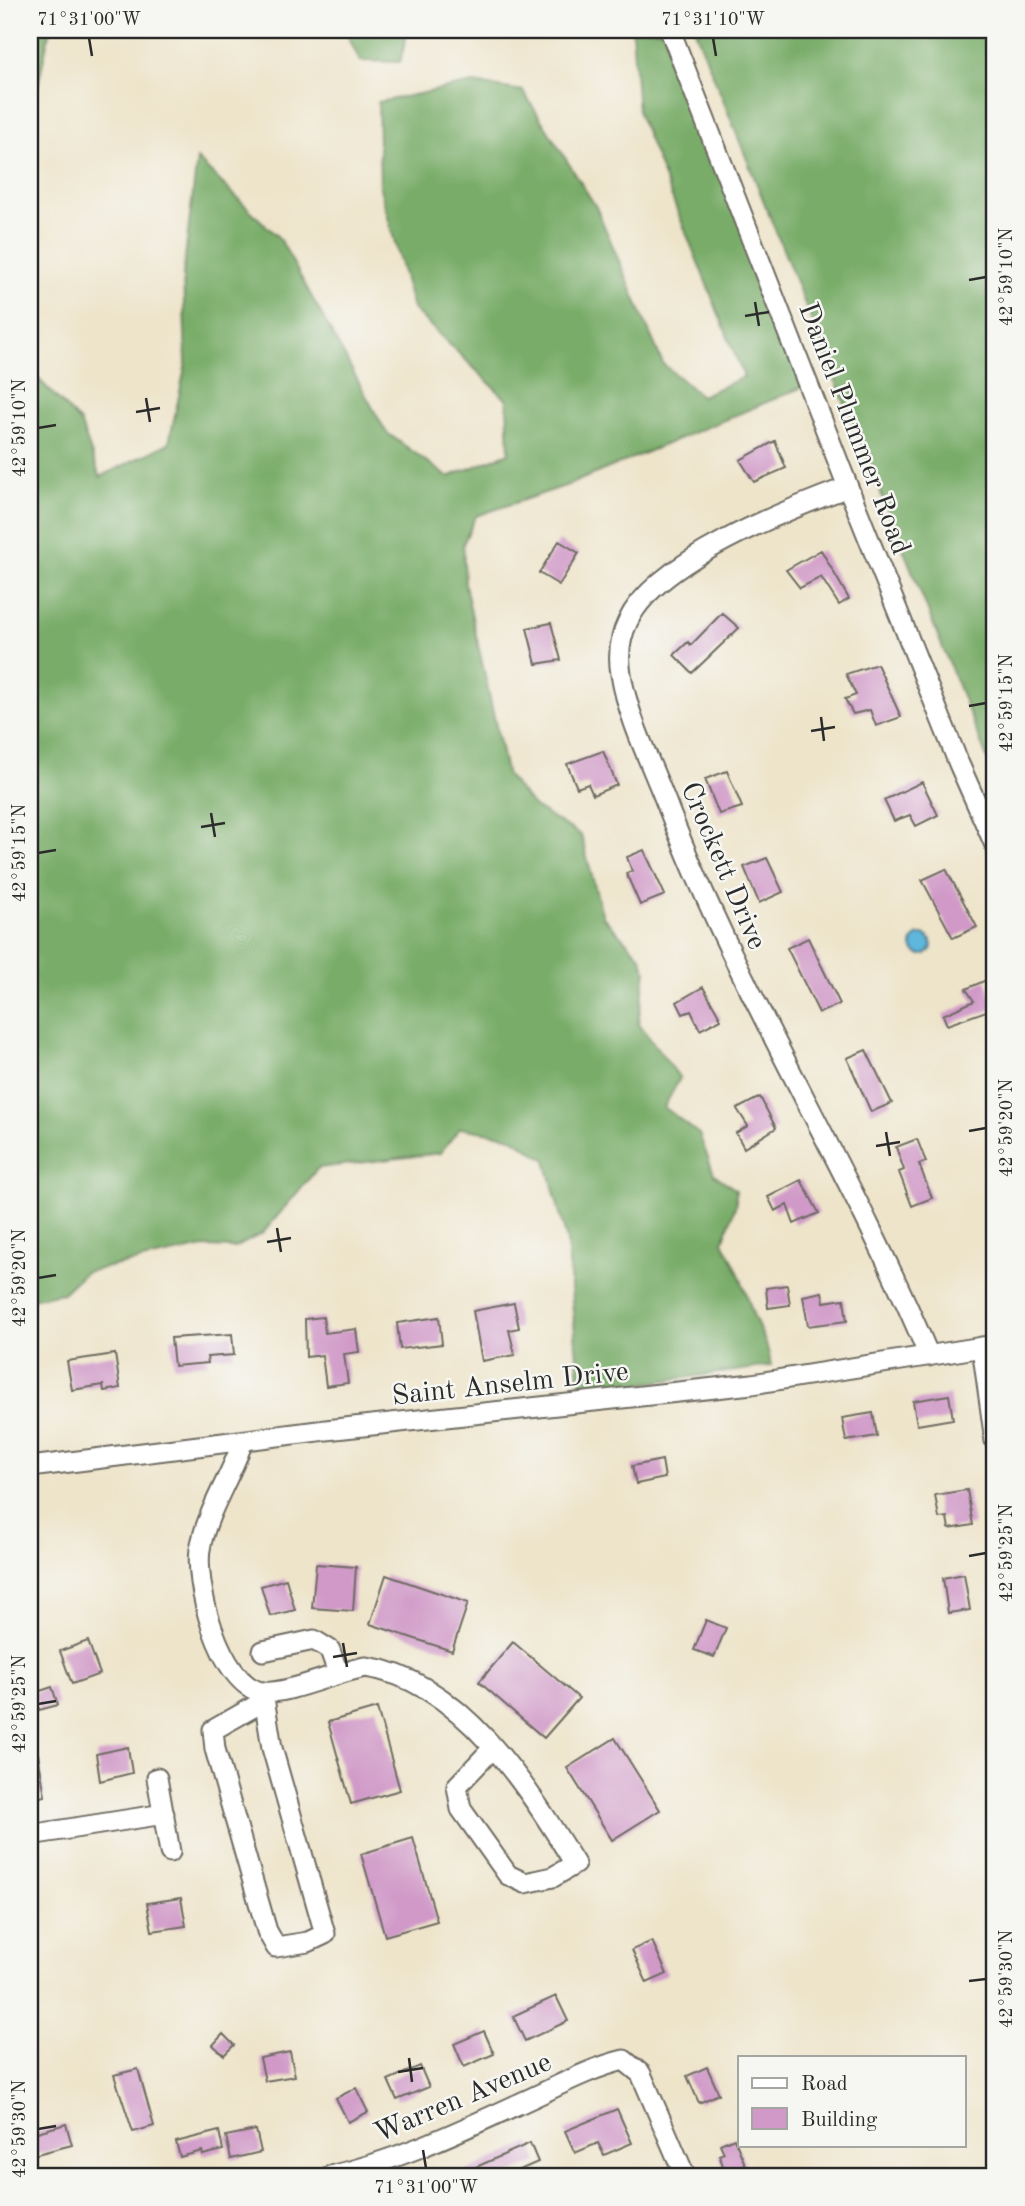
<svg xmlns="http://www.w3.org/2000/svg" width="1025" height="2206" font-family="'Old Standard TT',serif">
<rect width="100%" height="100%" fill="#f6f6f2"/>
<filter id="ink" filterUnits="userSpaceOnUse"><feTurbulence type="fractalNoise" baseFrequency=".0143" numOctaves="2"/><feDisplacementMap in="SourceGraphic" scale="14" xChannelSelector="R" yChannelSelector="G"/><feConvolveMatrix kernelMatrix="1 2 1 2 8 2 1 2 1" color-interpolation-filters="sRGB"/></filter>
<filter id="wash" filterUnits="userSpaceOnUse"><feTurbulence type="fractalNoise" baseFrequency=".00686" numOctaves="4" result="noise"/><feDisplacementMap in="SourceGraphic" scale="28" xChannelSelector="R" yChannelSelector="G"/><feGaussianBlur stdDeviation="1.57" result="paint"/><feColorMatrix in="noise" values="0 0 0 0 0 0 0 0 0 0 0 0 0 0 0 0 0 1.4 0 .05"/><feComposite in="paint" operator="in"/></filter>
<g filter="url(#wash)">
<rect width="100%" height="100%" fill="#eee4ca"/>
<path fill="#78ac68" stroke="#526c4a" stroke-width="2" d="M30,30H50L30,121Z
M345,30H408L400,62L360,61Z
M632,30H670L803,387L568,485L476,516L463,544L465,585L507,776L534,807L581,835L603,917L641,957L646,971L638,1023L680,1078L664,1107L699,1134L714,1174L736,1190V1204L723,1242C739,1270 743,1284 753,1314C761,1335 768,1342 771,1366L580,1392L567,1241L546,1160L509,1136L460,1128L440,1153L318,1168L263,1233L235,1248L204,1247L85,1272L63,1293L30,1299V370L80,422L100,477L169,443L186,363L183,274L197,159L280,239L386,432L448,477L509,453L507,400L413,309L380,188L378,102L473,83L523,91L596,207L663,364L701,396L744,377L638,113Z
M695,30H995V778Z"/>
<path fill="#5eb7db" stroke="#447183" stroke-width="2" d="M912 945a10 10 0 1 1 20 0a10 10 0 1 1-20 0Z"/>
<g id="blocks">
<path fill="#d099c8" d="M775,441L786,468L754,482L740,460Z
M559,541L579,553L559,585L539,573Z
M821,550L849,599L839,605L821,577L800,588L786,570Z
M722,613L739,628L692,673L674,655L688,642L691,645Z
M551,623L561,660L536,664L527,628Z
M877,664L901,717L876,726L870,710L853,714L845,699L856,695L846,674Z
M603,751L617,785L593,795L588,784L577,788L567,764Z
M727,771L742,807L719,814L705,779Z
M922,782L938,815L916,826L910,815L894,821L884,800Z
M644,850L665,895L640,905L626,873L632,871L627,857Z
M767,858L783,892L759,903L744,867Z
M946,869L977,927L953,938L922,880Z
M808,938L840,1004L819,1013L787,948Z
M986,980L995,1008L947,1025L943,1015L974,1001L966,989Z
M703,987L721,1019L700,1030L691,1011L683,1014L677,1002Z
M866,1050L892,1103L871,1112L847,1058Z
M760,1097L776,1128L744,1148L736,1133L748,1126L737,1109Z
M917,1139L926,1162L919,1164L932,1198L912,1206L899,1172L904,1170L896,1147Z
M801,1180L819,1213L794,1224L787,1205L775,1211L768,1197Z
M787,1285L790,1305L768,1308L766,1288Z
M822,1292L824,1302L844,1299L847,1321L808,1326L803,1296Z
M514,1303L519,1328L509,1330L515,1355L482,1361L473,1311Z
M323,1317L325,1333L356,1329L359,1352L344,1354L348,1383L326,1386L322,1355L306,1357L305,1319Z
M439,1317L442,1344L400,1349L397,1323Z
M232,1334L234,1355L207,1357L208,1363L174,1366L171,1338Z
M115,1354L120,1388L104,1391L103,1385L72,1390L67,1361Z
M949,1395L953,1419L917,1425L913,1401Z
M873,1413L877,1436L846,1441L842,1418Z
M662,1460L665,1478L636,1484L632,1466Z
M967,1490L973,1525L949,1529L947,1517L939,1518L935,1495Z
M316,1564L356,1567L353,1611L312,1608Z
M964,1574L970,1610L948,1613L943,1578Z
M386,1575L468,1603L452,1651L370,1624Z
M286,1579L295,1610L270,1616L261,1586Z
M706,1620L726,1628L714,1657L694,1650Z
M88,1641L100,1674L72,1684L60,1651Z
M513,1642L579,1698L544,1738L479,1682Z
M52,1687L58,1705L39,1710L34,1693Z
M377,1708L400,1790L351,1804L328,1722Z
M615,1738L660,1810L612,1840L567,1768Z
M128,1747L132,1773L100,1781L96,1754Z
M38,1754L45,1796L30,1799V1755Z
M413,1838L437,1921L385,1936L361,1854Z
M181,1898L186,1926L152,1931L147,1903Z
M652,1941L667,1974L647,1983L632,1950Z
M556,1996L568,2021L525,2041L513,2016Z
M484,2031L494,2054L464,2067L454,2044Z
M223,2034L234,2045L224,2055L213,2045Z
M290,2052L295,2076L265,2081L260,2058Z
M420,2066L429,2087L397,2100L388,2080Z
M707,2067L719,2094L699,2103L687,2076Z
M138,2069L154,2126L133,2132L114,2075Z
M356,2088L368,2112L348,2122L336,2098Z
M617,2109L632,2143L604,2155L598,2143L575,2153L565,2131Z
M66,2124L72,2145L33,2155L30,2134Z
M256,2130L261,2152L231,2159L226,2136Z
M219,2131L223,2150L203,2155L202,2151L180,2157L176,2142Z
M734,2138L750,2176H727L719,2155L724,2153L720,2144Z
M530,2143L538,2162L506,2176H456Z"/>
</g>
</g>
<g filter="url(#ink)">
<use href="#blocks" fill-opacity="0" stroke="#6f6c63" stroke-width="2"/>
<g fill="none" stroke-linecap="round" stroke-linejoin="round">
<defs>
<path id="minor" d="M670,30L848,487L959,764L995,845
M848,487C786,510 656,561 628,621C620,637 618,656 621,674C628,719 653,767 669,810C742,998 851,1170 929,1356
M982,1347L995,1441
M243,1441C231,1476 209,1508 201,1544C192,1579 220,1687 263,1692C287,1695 338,1671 366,1667C461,1680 529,1789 575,1864L553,1877L525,1883L508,1875L461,1809L457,1786L493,1748
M30,1467L326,1430L752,1384L995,1345
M263,1651L314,1640L330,1650L338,1673
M263,1692L272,1748L325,1934L308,1942L276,1947L267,1931L215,1749L213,1730L264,1701
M157,1778L170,1852
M30,1835L164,1814
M330,2176C397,2161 462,2130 525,2101C556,2087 590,2068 624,2060L641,2074L685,2176"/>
</defs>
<use href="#minor" stroke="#6f6c63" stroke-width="23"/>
<use href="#minor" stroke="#fff" stroke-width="19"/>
</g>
</g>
<path fill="none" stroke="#2b2b2b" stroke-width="2.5" d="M89,38L92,56M713,38L716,56M969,280L986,277M755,302L759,326M745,316L769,312M146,398L150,422M136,412L160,408M38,428L56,425M969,706L986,703M821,717L824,741M811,731L835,727M211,813L215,837M201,827L225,823M38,853L56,850M969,1131L986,1128M886,1132L890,1156M876,1146L900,1142M277,1228L281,1252M267,1242L291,1238M38,1278L56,1275M969,1556L986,1553M343,1643L347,1667M333,1657L357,1653M38,1704L56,1701M969,1981L986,1979M409,2058L412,2082M398,2072L423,2068M38,2129L56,2126M423,2150L426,2168"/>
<g text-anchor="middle" stroke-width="5" stroke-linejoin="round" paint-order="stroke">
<g font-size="28" fill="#2b2b2b" stroke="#f6f6f2">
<text transform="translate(856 428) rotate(69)" y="10">Daniel Plummer Road</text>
<text transform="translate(725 865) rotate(67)" y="10">Crockett Drive</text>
<text transform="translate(510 1382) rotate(-6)" y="10">Saint Anselm Drive</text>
<text transform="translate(462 2096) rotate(-23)" y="10">Warren Avenue</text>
</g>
</g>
<rect width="1025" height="2206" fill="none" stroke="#f6f6f2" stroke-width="77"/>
<rect x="738" y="2056" width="228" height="91" fill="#f6f6f2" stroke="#a5a5a2" stroke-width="2"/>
<rect x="752" y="2078" width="35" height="10" fill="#ffffff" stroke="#a5a5a2" stroke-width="2"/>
<text x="801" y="2090" font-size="21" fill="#2b2b2b">Road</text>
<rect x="752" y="2108" width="35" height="21" fill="#d099c8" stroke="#a5a5a2" stroke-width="2"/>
<text x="801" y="2126" font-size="21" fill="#2b2b2b">Building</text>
<rect x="38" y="38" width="948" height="2130" fill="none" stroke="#2b2b2b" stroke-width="2.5"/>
<g font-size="18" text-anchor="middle" fill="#2b2b2b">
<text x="89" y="25">71°31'00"W</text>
<text x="713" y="25">71°31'10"W</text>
<text transform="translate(1006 277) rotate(-90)" y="6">42°59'10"N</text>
<text transform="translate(19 428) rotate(-90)" y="6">42°59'10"N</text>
<text transform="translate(1006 703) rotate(-90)" y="6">42°59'15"N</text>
<text transform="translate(19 853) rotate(-90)" y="6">42°59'15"N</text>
<text transform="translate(1006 1128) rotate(-90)" y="6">42°59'20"N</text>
<text transform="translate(19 1278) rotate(-90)" y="6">42°59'20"N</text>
<text transform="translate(1006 1553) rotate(-90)" y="6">42°59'25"N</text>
<text transform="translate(19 1704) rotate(-90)" y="6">42°59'25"N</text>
<text transform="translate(1006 1979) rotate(-90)" y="6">42°59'30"N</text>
<text transform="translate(19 2129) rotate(-90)" y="6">42°59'30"N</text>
<text x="426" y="2193">71°31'00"W</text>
</g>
</svg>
